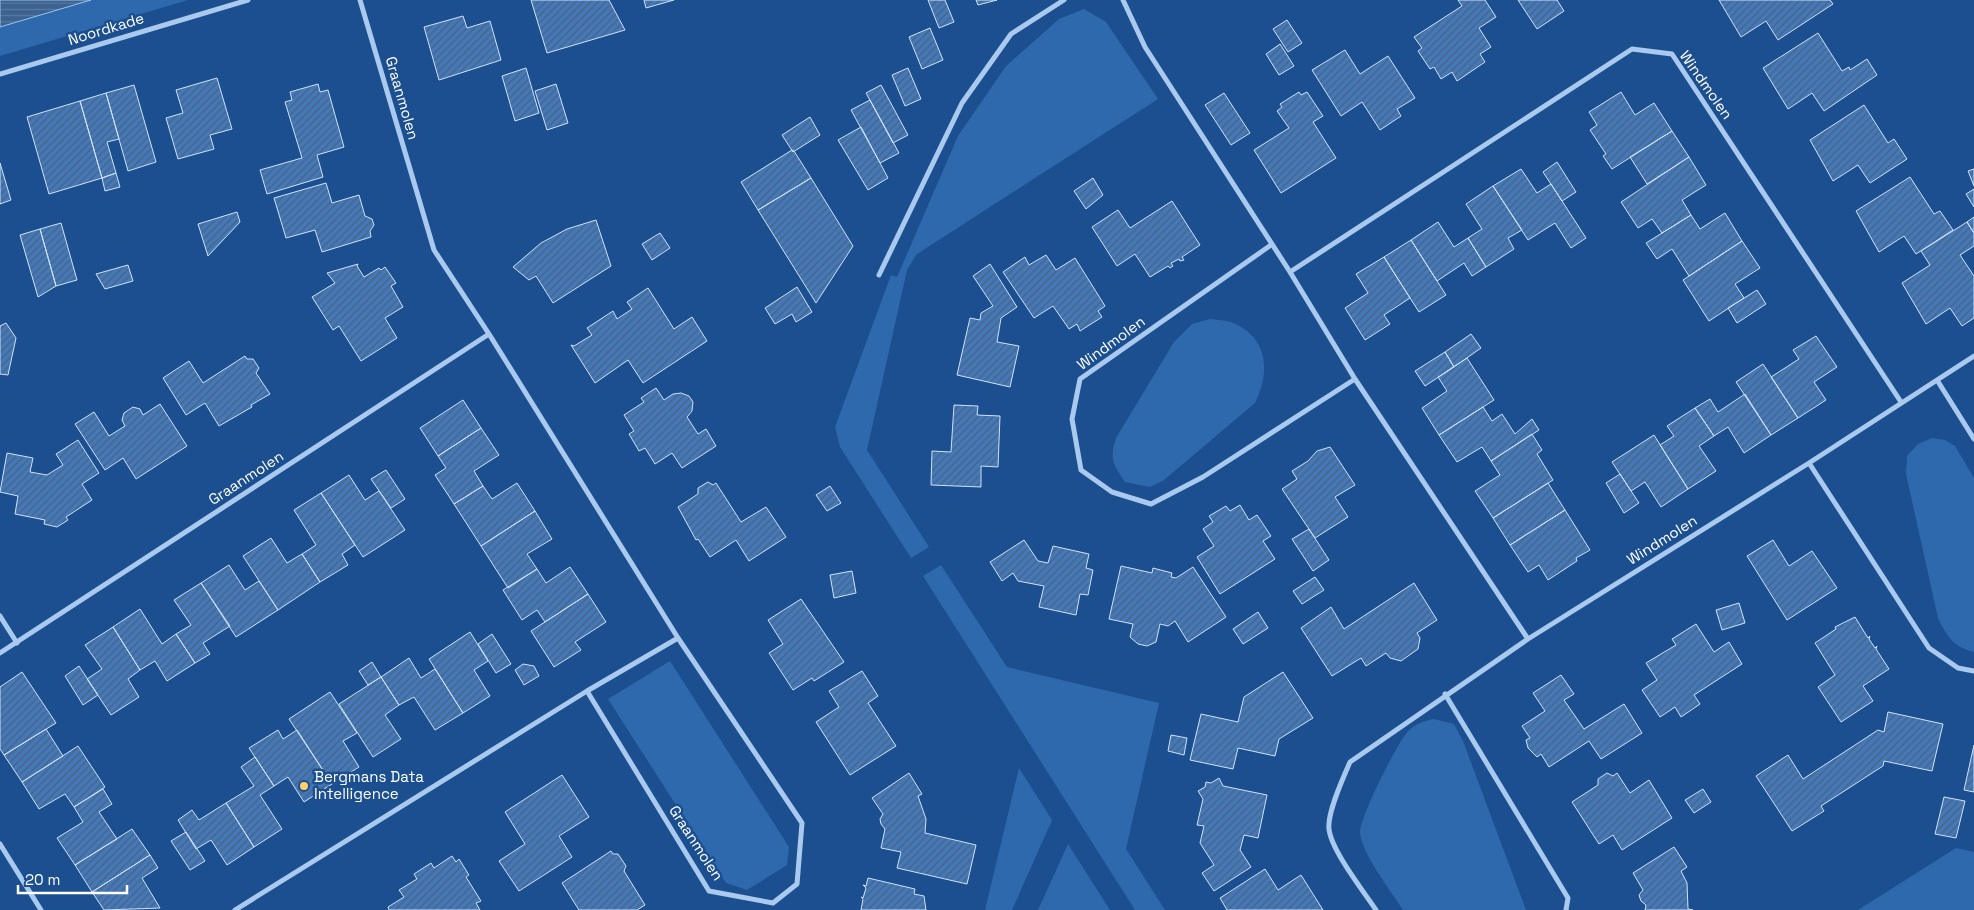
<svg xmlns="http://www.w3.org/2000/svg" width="1974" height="910" font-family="'Space Grotesk',sans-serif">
<defs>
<pattern id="water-rules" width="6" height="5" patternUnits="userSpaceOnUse" patternTransform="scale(1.25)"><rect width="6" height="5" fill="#3c6290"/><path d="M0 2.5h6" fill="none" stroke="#597aa1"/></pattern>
<pattern id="building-hatch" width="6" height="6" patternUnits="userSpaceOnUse" patternTransform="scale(1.25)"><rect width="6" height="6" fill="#4478b7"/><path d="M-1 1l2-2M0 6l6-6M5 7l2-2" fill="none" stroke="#486282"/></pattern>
</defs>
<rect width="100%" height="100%" fill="#1b4f8f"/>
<path fill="#2e69ad" d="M91,0H188L0,56V27Z
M1084,9L1106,22L1158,99L917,254L907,270L867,450L929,547L911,558L840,447L835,427L891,275L897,277L958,136L1006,66L1059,19Z
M1210,319C1217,320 1227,320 1233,323C1269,338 1270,373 1255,403L1164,480L1150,487L1125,482C1113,464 1109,459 1116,438L1174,342L1192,324Z
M1932,438L1945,440L1955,446L1974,478V652C1953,647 1947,636 1938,618L1906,474L1907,456L1918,444Z
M941,565L1007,667L1159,703L1126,849L1165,910H1135L923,576Z
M670,661L789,847L787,865L747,890L726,883L608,699Z
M1434,719L1454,724L1463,741L1526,910H1403C1391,891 1362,854 1360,833C1359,819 1395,748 1405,735C1412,725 1423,721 1434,719Z
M1019,768L1052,820L1012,910H985Z
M1068,844L1110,910H1038Z
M1956,848L1974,852V910H1858Z"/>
<path fill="url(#water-rules)" stroke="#9cc4f0" d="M0,0H91L0,27Z"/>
<path fill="url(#building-hatch)" stroke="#cfe3fa" d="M531,0H609L625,30L547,53Z
M644,0H674L646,8Z
M928,0H945L954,22L939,28Z
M976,0H997L978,5Z
M1458,0H1485L1496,17L1479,28L1491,47L1480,54L1485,62L1457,81L1452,72L1441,79L1434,67L1430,69L1418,51L1422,48L1414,37L1462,6Z
M1518,0H1557L1564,11L1537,29Z
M1719,0H1830L1833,4L1778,40L1766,21L1741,37Z
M463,16L467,28L490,21L501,60L439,80L424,27Z
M1287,20L1302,43L1288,52L1273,29Z
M930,28L943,60L922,69L909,37Z
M1818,33L1842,71L1849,67L1850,70L1867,59L1877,75L1824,111L1812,93L1788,109L1763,68Z
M1280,44L1294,66L1279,75L1266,54Z
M1345,50L1360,74L1388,56L1415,98L1397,109L1401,116L1380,130L1362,102L1341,116L1312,70Z
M526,68L539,113L515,121L502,76Z
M908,68L921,99L905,106L892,75Z
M217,78L232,129L210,135L214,149L178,159L166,118L183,113L176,90Z
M318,84L320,92L328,90L344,147L317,155L323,177L267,194L260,170L302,158L285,102L292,100L290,92Z
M556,84L568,123L547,130L535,91Z
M134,85L156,162L128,171L106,93Z
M881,85L908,135L893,143L866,93Z
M1299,92L1301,95L1307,92L1323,116L1313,122L1336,158L1281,193L1254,150L1289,128L1277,111L1282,107L1280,104Z
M1621,92L1635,115L1654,103L1672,131L1612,169L1603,156L1606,154L1590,130L1597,125L1589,112Z
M106,93L119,139L107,142L116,173L102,178L80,101Z
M1224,93L1250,133L1231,145L1205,105Z
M870,100L899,153L880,163L851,110Z
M80,101L102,178L49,194L27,117Z
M1864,105L1888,143L1894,139L1907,159L1870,183L1858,165L1833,181L1810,140Z
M810,117L820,135L793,152L782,135Z
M861,127L888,178L868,190L838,140Z
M1672,131L1689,157L1647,184L1630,157Z
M792,150L794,151L811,178L758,210L741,182Z
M1689,157L1706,185L1682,200L1691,215L1662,233L1652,219L1638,228L1621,202Z
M1557,162L1576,192L1562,201L1543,172Z
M0,163L11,200L0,204Z
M1521,169L1537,193L1551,184L1586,238L1571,248L1555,223L1528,240L1493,186Z
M1974,169V186L1968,171Z
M116,173L120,187L105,191L102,178Z
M1910,177L1934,214L1940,211L1953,230L1916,254L1904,236L1879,252L1856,211Z
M811,178L853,246L816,303L758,210Z
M1093,178L1103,195L1086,209L1074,191Z
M326,183L332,203L359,195L365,216L372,219L374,225L370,231L371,237L322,252L315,230L286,238L274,198Z
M1493,186L1522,230L1508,238L1514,249L1486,267L1468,238L1482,229L1466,204Z
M1974,189V207L1966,194Z
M1172,201L1200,245L1182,257L1184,260L1180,261L1179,259L1171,263L1173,266L1170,268L1168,266L1150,277L1135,254L1117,266L1092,227L1118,210L1130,228Z
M237,212L240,222L208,256L198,224Z
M1725,213L1742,241L1689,276L1672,249L1657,259L1646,243L1691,215L1700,229Z
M1974,217V233L1967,222Z
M596,220L611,266L553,303L536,276L529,280L513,267L541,243L567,229Z
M1438,222L1454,247L1468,238L1486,267L1472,276L1464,263L1437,281L1411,240Z
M1967,222L1974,233V246L1960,255L1974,276V318L1962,326L1950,308L1926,324L1902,283L1930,265L1921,251Z
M61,223L77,280L56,286L40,229Z
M40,229L56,286L38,297L20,235Z
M660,233L670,248L652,260L642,244Z
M1411,240L1446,295L1419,312L1384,257Z
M1742,241L1760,268L1735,284L1744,298L1709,321L1683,280Z
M1046,255L1056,270L1075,258L1105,306L1098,311L1102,317L1080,331L1077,324L1069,329L1053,306L1034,318L1003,272L1025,257L1029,265Z
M1384,257L1410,298L1384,315L1390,324L1365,340L1345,308L1368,293L1356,274Z
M358,264L357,266L364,277L379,268L381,270L385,267L396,283L391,286L403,307L385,318L397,338L361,361L339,326L333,330L312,297L335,283L327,273Z
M990,264L1017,307L1001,318L997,342L1019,346L1010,387L957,375L970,318L980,320L981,313L993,306L973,276Z
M128,265L133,281L105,289L96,274Z
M797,287L812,312L796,322L792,314L775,324L765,308Z
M648,288L674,329L692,317L707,341L643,383L628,360L595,383L571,345L574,346L592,335L587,328L613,311L617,319L632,309L627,302Z
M1757,290L1766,304L1737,323L1728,308Z
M6,323L16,338L8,375L0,374V326Z
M1471,334L1481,348L1454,367L1445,352Z
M1816,336L1837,367L1814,382L1826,400L1798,418L1771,377L1799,359L1793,350Z
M1445,352L1454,367L1425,386L1415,371Z
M245,356L247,359H253L259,368L256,373L270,394L251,405L252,407L219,426L205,403L186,415L163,378L189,361L203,383Z
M1467,358L1494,400L1439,435L1422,408L1447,391L1438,377Z
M1763,364L1798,418L1771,435L1736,382Z
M656,388L664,400L673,394L681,393L689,396L693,402L692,411L687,417L698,434L706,429L716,446L682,468L672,453L655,464L645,448L639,451L629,434L634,431L624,415L644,402L641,398Z
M1745,394L1771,435L1744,453L1728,427L1714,436L1695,408L1710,399L1718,412Z
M463,400L481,428L438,456L420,428Z
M160,404L187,446L136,479L123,458L105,470L75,424L94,412L109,436L125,426L122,420L124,413L133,407L140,409L143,415Z
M954,405L978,406L977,415L1000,416L998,467L981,466V487L931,485L932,451L951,452Z
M1483,407L1492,421L1502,414L1515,434L1532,419L1539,430L1491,461L1482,447L1457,462L1439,435Z
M1695,408L1714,436L1699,446L1716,471L1688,489L1660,445L1674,436L1667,426Z
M481,428L499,455L474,471L483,486L454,504L435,475L446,468L438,456Z
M1532,434L1542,450L1537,454L1553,480L1493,518L1475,491L1500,475L1491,461Z
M1654,435L1688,489L1661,507L1645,482L1631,491L1612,462Z
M78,440L99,473L82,484L92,500L66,517L68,520L57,527L44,524L45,520L15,514L18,496L0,492L7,453L33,458L30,472L47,475L63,465L56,454Z
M1330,447L1355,485L1335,497L1348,517L1315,538L1282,489L1297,479L1292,471L1308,461L1317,451Z
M386,470L405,499L391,508L371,479Z
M1620,474L1639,503L1624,513L1606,483Z
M349,475L365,500L379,491L405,530L363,557L321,493Z
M708,482L713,485L716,483L741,522L766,507L786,537L749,561L736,540L710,557L698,539L696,540L678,507L698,494V488Z
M517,483L535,511L481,546L454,504L483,486L492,499Z
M1548,483L1565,510L1510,545L1493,518Z
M830,486L841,503L827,511L816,495Z
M321,493L355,545L342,554L348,565L320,582L302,554L316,545L294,510Z
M1240,505L1249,520L1257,515L1271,536L1263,541L1275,559L1220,594L1197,557L1214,546L1203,529L1213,522L1209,516L1226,506L1230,511Z
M1565,510L1590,550L1576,558L1577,561L1548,580L1539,565L1528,572L1510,545Z
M535,511L552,539L527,554L537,569L508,588L481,546Z
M1309,529L1329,560L1313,571L1292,539Z
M271,538L287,563L302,554L320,582L278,610L243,556Z
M1024,540L1038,561L1048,563L1053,546L1089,554L1086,568L1093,570L1088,595L1080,594L1076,615L1039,607L1044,586L1018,581L1013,573L1002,581L990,562Z
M1773,540L1789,566L1812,551L1837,588L1787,620L1747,556Z
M229,565L245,590L259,581L278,610L236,637L201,583Z
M1121,566L1152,573L1153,568L1172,573L1171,577L1176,578L1193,567L1226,617L1188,642L1175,621L1168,626L1160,624L1156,642L1147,646L1138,644L1130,637L1133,624L1109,619Z
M570,567L588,594L545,622L537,610L522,620L503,590L537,569L546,583Z
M852,571L856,593L834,598L830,575Z
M1315,577L1324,590L1302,604L1293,591Z
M201,583L230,626L203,643L210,654L195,663L176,634L191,625L174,600Z
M1414,583L1437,620L1417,633L1420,638L1418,649L1401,661L1390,658L1386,653L1366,666L1361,658L1332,676L1301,628L1331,607L1344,629Z
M588,594L606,622L575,642L581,650L554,667L531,631Z
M801,599L844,662L814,681L812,678L793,690L769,653L783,644L768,620Z
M1739,603L1745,623L1722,630L1716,610Z
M140,609L162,644L176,634L195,663L167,681L155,661L140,670L113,627Z
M1258,612L1268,628L1243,644L1233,629Z
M1855,617L1868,638L1870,636L1869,639L1875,648L1877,646L1876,649L1889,669L1863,686L1873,701L1841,722L1818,687L1835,675L1815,643L1836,629L1835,627Z
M1696,624L1714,652L1729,642L1742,664L1694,695L1700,704L1681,717L1675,707L1660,717L1642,690L1657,680L1646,663L1676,645L1672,639Z
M113,627L140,670L128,679L139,697L111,715L87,679L102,669L85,645Z
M470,632L488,661L474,670L490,696L463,713L429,659Z
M492,634L511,664L496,673L478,644Z
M409,658L421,678L435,669L463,713L435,730L414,697L399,705L381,677Z
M372,662L381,677L368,685L359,671Z
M523,664L534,666L539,676L524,685L515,670Z
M79,666L98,695L83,705L65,676Z
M862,671L878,696L868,703L896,746L850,775L816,722L839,707L829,691Z
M22,672L56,723L4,755L0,749V687Z
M1283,672L1313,718L1279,739L1275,756L1238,748L1233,769L1190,760L1201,714L1238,722L1244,697Z
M1561,675L1574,694L1564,700L1584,729L1624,704L1642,733L1601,759L1589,741L1549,767L1541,754L1537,757L1528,748L1526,740L1530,738L1522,726L1545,711L1533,693Z
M381,677L399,705L385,715L401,739L373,757L339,704Z
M330,692L357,733L343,741L359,767L332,784L289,719Z
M1888,712L1943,724L1932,771L1884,761L1883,766L1821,806L1824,811L1792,831L1756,776L1788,755L1803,779L1878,730L1884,732Z
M46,729L63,756L22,782L4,755Z
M278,730L283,739L297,730L332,784L304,802L288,777L274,786L249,748Z
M1171,735L1187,738L1184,755L1168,751Z
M1974,745V792L1964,790Z
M78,746L105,787L74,807L65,794L39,809L22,782Z
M255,757L274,786L260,795L282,829L254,847L226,803L254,786L241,767Z
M909,773L922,794L918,796L926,819L925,833L976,845L967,884L897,868L901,852L881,848L885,829L881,824L880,819L883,814L872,798Z
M1607,773L1613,776L1617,773L1630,793L1649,780L1672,818L1622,850L1613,835L1599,844L1572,802L1598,785V779Z
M562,775L589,817L559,836L572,857L519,891L499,861L525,844L505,812Z
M1219,778L1223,786L1267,795L1258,838L1244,835L1240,850L1251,867L1214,891L1202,873L1214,865L1200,843L1204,826L1197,825L1203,799L1198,791L1205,787L1206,782L1211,783Z
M103,789L112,804L99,812L117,839L75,865L57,838L83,822L74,807Z
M1703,789L1711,802L1694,813L1685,800Z
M1944,797L1965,801L1956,838L1935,834Z
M226,803L254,847L227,865L211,840L196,849L178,820L192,810L199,820Z
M132,829L150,855L92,892L75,865Z
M186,832L205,861L190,870L171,841Z
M1674,847L1687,867L1681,871L1687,883L1688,909L1693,910H1645L1646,905L1641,901L1639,895L1643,890L1633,873Z
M611,851L613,854H618L626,866L624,871L645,905L637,910H579L562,883Z
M150,855L158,868L142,878L160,908L104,910L92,892Z
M452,856L456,862L459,859L469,875L466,877L481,901L476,903L480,910H389L388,907L404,897L399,890L417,879L414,874L431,863L434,868Z
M1265,869L1278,890L1301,875L1323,910H1227L1220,898Z
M868,878L915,889L914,894L924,896L926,910H861L863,899L861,897L863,898L866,888L863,885L866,886Z"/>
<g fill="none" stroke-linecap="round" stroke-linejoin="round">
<path stroke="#a9c9ee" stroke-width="5" d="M1123,0L1145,47L1290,272L1355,379L1528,639L1809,463L1974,356
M0,74L248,0
M1271,245L1080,379L1072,419L1081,470L1112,492L1151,504L1203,477L1355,379
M1290,272L1632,49L1672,54L1901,402
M879,275L962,103L1011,34L1064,0
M1937,380L1974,439
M1809,463L1929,648L1958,668L1974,671
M0,616L17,643
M0,653L489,334
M587,691L709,891L773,903L797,884L802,823L678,638
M1445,694L1568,898L1566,910
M0,844L41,910
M235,910L587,691L678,638L489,334L434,250L360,0
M1376,910C1364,892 1331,850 1329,829C1327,813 1343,778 1350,762L1528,639"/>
</g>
<circle fill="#ffd166" stroke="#1b4f8f" stroke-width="2" cx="304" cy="786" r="5"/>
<g text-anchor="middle" stroke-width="5" stroke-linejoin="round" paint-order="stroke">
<g font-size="15" fill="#fff" stroke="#1b4f8f">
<text transform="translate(106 29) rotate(-17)" y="5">Noordkade</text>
<text transform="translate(1706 85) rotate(55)" y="5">Windmolen</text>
<text transform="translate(402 98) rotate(74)" y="5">Graanmolen</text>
<text transform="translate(1111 343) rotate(-36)" y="5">Windmolen</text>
<text transform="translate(246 478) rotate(-33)" y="5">Graanmolen</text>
<text transform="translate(1662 540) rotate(-32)" y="5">Windmolen</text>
<text transform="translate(696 843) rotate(57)" y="5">Graanmolen</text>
</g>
<g font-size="15" fill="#fff" stroke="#1b4f8f" text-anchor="start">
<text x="314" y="782">Bergmans Data<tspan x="314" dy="17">Intelligence</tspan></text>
</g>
</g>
<path d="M18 885v8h109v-8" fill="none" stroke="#ffffff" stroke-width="2.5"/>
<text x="25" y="885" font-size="15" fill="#ffffff" stroke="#1b4f8f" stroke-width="4" paint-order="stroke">20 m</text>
</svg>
